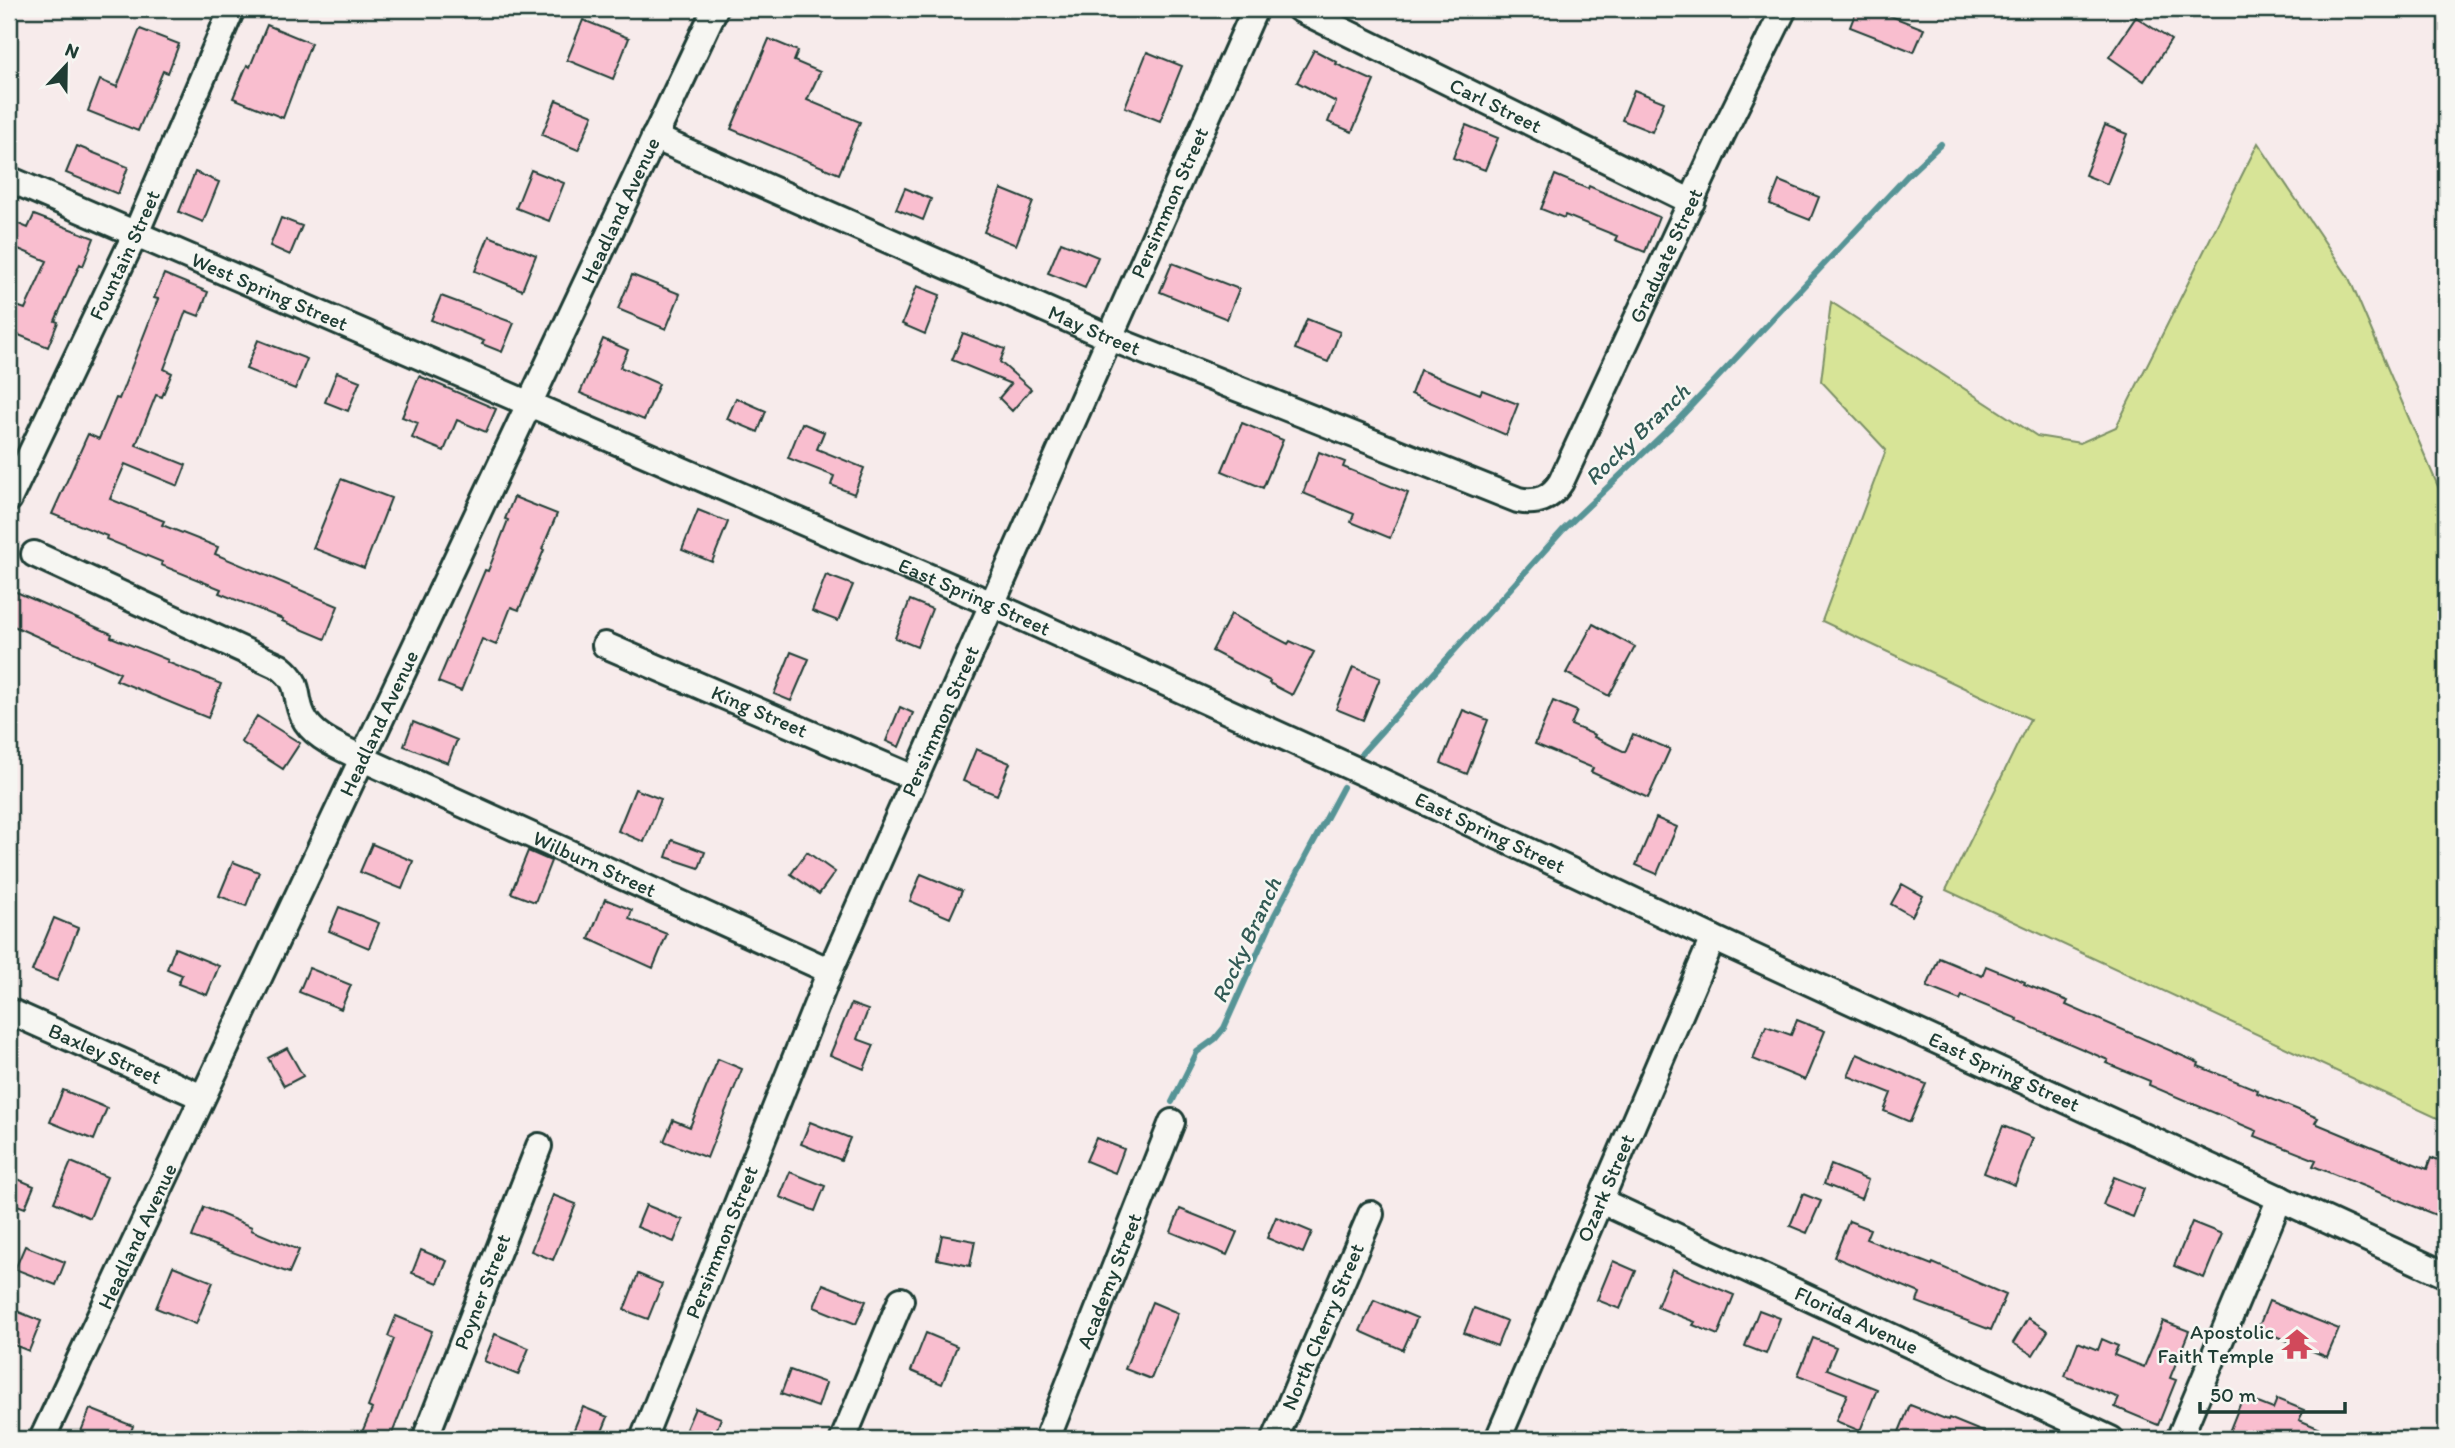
<svg xmlns="http://www.w3.org/2000/svg" width="2455" height="1448" font-family="Itim,sans-serif">
<rect width="100%" height="100%" fill="#f7ebeb"/>
<filter id="ink" filterUnits="userSpaceOnUse"><feTurbulence type="fractalNoise" baseFrequency=".0143" numOctaves="2"/><feDisplacementMap in="SourceGraphic" scale="14" xChannelSelector="R" yChannelSelector="G"/><feConvolveMatrix kernelMatrix="1 2 1 2 8 2 1 2 1" color-interpolation-filters="sRGB"/></filter>
<g filter="url(#ink)">
<path fill="#d7e497" stroke="#7b9066" stroke-width="2" d="M2258,143L2349,278L2446,505V1122L1946,890L2030,719L1822,621L1886,450L1821,381L1831,302L2037,436L2080,443L2116,427Z"/>
<g fill="none" stroke-linecap="round" stroke-linejoin="round">
<path stroke="#579496" stroke-width="6" d="M1362,753L1563,530L1676,422L1907,176L1941,144
M1172,1102L1197,1052L1215,1039L1224,1028L1274,916L1343,787"/>
</g>
<path fill="#f9becf" stroke="#1f3d34" stroke-width="2" d="M1857,9H1873L1924,29L1914,52L1850,27Z
M2136,17L2171,40L2144,81L2109,57Z
M583,20L629,38L613,79L567,60Z
M267,25L311,43L283,118L233,98L247,65L250,67Z
M140,29L179,44L168,73L163,71L138,131L88,111L100,80L117,87Z
M769,39L798,51L794,61L820,72L807,100L860,122L839,174L731,129Z
M1314,50L1337,62L1336,64L1374,81L1352,132L1328,122L1336,102L1297,82Z
M1147,52L1182,66L1160,121L1125,107Z
M1634,90L1664,102L1652,132L1622,120Z
M556,100L593,115L578,150L542,135Z
M1466,125L1498,138L1485,170L1453,158Z
M2105,125L2127,134L2107,184L2085,175Z
M77,146L128,167L118,194L66,173Z
M531,170L564,183L549,221L516,208Z
M195,172L219,182L203,222L179,212Z
M1555,175L1588,189L1589,186L1659,217L1645,252L1615,240L1617,236L1565,215L1564,218L1541,209Z
M1779,181L1819,197L1810,220L1770,204Z
M905,188L931,199L923,220L896,209Z
M1001,189L1033,202L1016,245L984,232Z
M34,215L94,238L83,266L80,264L55,321L58,322L48,347L9,331V318L14,305L25,309L47,261L9,245V220L28,228Z
M281,218L302,226L290,255L270,246Z
M489,236L536,255L522,290L475,271Z
M1061,242L1098,257L1085,288L1048,273Z
M1172,263L1239,289L1227,319L1160,292Z
M164,274L208,292L199,316L186,311L164,369L172,373L162,397L156,395L136,445L186,465L178,486L125,464L110,499L164,521L162,525L218,547L215,554L338,606L325,639L282,621L283,619L219,593L221,589L161,565L162,562L106,539L107,536L52,514L88,434L99,439L116,398L119,399L158,299L154,298Z
M632,275L680,294L666,329L618,309Z
M917,286L940,295L925,334L902,324Z
M441,296L514,323L502,352L482,344L484,341L431,320Z
M1307,319L1340,332L1328,362L1295,349Z
M963,333L1005,349L1000,362L1031,389L1012,411L999,398L1011,384L952,360Z
M603,339L628,350L620,367L659,384L644,420L580,393Z
M258,340L307,359L295,389L246,369Z
M1420,370L1480,394L1482,390L1518,404L1506,435L1411,394Z
M337,372L360,381L348,411L325,402Z
M419,376L496,409L486,432L457,420L444,451L412,438L418,423L402,417Z
M736,398L766,411L758,432L727,419Z
M802,423L824,432L817,449L864,468L854,494L831,485L834,476L788,458Z
M1242,423L1283,440L1263,488L1222,471Z
M1319,452L1345,462L1343,467L1408,493L1390,538L1351,522L1354,514L1303,493Z
M341,479L391,498L364,568L313,548Z
M514,497L557,514L542,549L544,550L519,610L511,607L496,645L482,639L461,691L438,682L485,570L488,571L508,520L505,519Z
M698,510L728,522L712,562L682,550Z
M826,575L853,585L838,621L812,611Z
M14,591L112,634L111,637L168,660L167,662L221,684L208,718L116,680L120,673L9,624V604Z
M910,600L932,609L917,647L895,638Z
M1231,614L1288,644L1290,641L1314,652L1292,695L1269,683L1270,681L1212,651Z
M1593,624L1635,647L1609,696L1566,673Z
M791,652L809,659L791,701L774,694Z
M1353,667L1380,678L1363,720L1336,709Z
M1553,701L1577,711L1571,725L1595,735L1594,737L1625,752L1633,734L1670,749L1648,798L1591,772L1593,768L1535,744Z
M900,707L913,713L899,747L886,741Z
M1463,710L1488,720L1467,774L1441,763Z
M257,716L300,743L283,769L241,742Z
M413,722L457,740L448,763L404,746Z
M976,749L1010,763L997,795L963,781Z
M635,789L661,799L644,842L618,831Z
M1656,818L1677,827L1657,874L1636,865Z
M672,840L705,852L699,868L666,857Z
M372,844L413,861L402,889L360,872Z
M528,851L551,861L535,902L511,893Z
M807,852L835,872L819,894L791,874Z
M233,862L259,872L246,906L219,896Z
M921,874L962,891L950,918L910,901Z
M1902,884L1923,896L1912,916L1891,904Z
M605,899L632,910L629,919L667,934L653,968L589,939Z
M339,907L379,923L369,948L329,931Z
M54,918L78,928L57,981L32,971Z
M175,948L219,966L207,995L178,984L182,975L167,969Z
M1939,958L1982,976L1986,966L2025,982L2024,984L2068,1001L2066,1005L2199,1063L2198,1066L2258,1090L2257,1093L2318,1118L2315,1123L2375,1148L2427,1169L2431,1158L2446,1164V1219L2313,1166L2316,1160L2255,1136L2257,1131L2149,1085L2150,1081L2106,1063L2108,1060L2017,1021L2018,1019L1962,996L1960,1000L1927,987Z
M309,968L351,985L341,1009L299,992Z
M851,1004L868,1010L857,1039L874,1045L864,1069L830,1055Z
M1797,1020L1825,1031L1805,1080L1753,1059L1766,1026L1791,1035Z
M287,1048L303,1076L284,1086L268,1058Z
M1857,1054L1926,1084L1910,1122L1884,1111L1891,1093L1848,1076Z
M718,1059L742,1069L707,1158L664,1141L673,1120L690,1127Z
M63,1090L107,1108L94,1140L50,1122Z
M810,1122L850,1138L841,1160L801,1144Z
M2003,1126L2033,1138L2015,1185L1984,1173Z
M1096,1138L1124,1149L1115,1173L1086,1161Z
M71,1162L107,1177L90,1218L54,1202Z
M1831,1165L1868,1180L1861,1199L1824,1184Z
M790,1172L825,1186L815,1211L780,1197Z
M13,1177L34,1186L25,1208L9,1202V1188Z
M2114,1177L2144,1189L2133,1217L2103,1205Z
M1803,1194L1821,1201L1807,1233L1790,1226Z
M553,1195L576,1204L553,1260L531,1251Z
M646,1205L683,1220L674,1242L637,1227Z
M204,1207L252,1227L251,1230L299,1250L289,1273L192,1237Z
M1180,1209L1237,1232L1227,1255L1171,1232Z
M1276,1217L1312,1232L1303,1253L1267,1238Z
M1849,1221L1870,1229L1866,1239L1932,1265L1933,1263L2006,1295L1991,1330L1917,1302L1920,1293L1834,1257Z
M2192,1222L2222,1234L2204,1278L2174,1266Z
M942,1235L975,1241L970,1266L937,1259Z
M25,1246L65,1262L56,1285L15,1269Z
M421,1250L447,1261L438,1283L412,1273Z
M1613,1261L1636,1271L1620,1309L1597,1300Z
M173,1266L213,1282L196,1324L156,1308Z
M1672,1269L1734,1295L1718,1335L1693,1325L1695,1322L1657,1307Z
M638,1274L662,1284L648,1319L624,1310Z
M823,1284L866,1301L856,1324L814,1307Z
M1374,1300L1417,1318L1403,1350L1360,1331Z
M2269,1301L2339,1329L2327,1357L2258,1329Z
M1152,1302L1178,1313L1151,1379L1125,1369Z
M9,1308L41,1321L29,1351L9,1343Z
M1474,1308L1507,1321L1497,1346L1464,1333Z
M1759,1310L1780,1318L1766,1354L1745,1346Z
M396,1316L432,1331L390,1439H359L372,1409L368,1407L394,1339L388,1336Z
M2028,1318L2048,1331L2033,1355L2013,1343Z
M2163,1321L2189,1331L2170,1378L2176,1380L2158,1425L2115,1407L2119,1398L2065,1376L2078,1342L2098,1350L2102,1339L2118,1346L2114,1355L2144,1367Z
M926,1333L957,1346L942,1384L911,1371Z
M495,1334L529,1348L518,1375L484,1361Z
M1813,1338L1836,1347L1827,1369L1877,1389L1860,1431L1836,1421L1847,1394L1798,1375Z
M790,1370L826,1383L818,1407L781,1394Z
M2243,1397L2273,1409L2277,1399L2304,1410L2299,1420L2344,1439H2248L2229,1432Z
M1910,1405L1948,1420L1949,1418L2000,1439H1896Z
M583,1407L608,1417L599,1439H570Z
M695,1408L721,1418L713,1439L686,1429Z
M90,1409L133,1426L128,1439H78Z"/>
<g fill="none" stroke-linecap="round" stroke-linejoin="round">
<defs>
<g id="minor">
<path id="s1" d="M1299,9L1692,202"/>
<path id="s2" d="M654,137L1108,337L1518,500C1537,504 1551,498 1561,482L1722,135L1784,9"/>
<path id="s3" d="M9,179L992,604L1383,782L1713,938L2446,1275"/>
<path id="s4" d="M9,499L136,233L232,9"/>
<path id="s5" d="M34,554L280,667C303,685 293,695 303,716C313,738 341,747 361,758L830,971"/>
<path id="s6" d="M605,645L914,778"/>
<path id="s7" d="M9,1011L202,1097"/>
<path id="s8" d="M1601,1201L2111,1439"/>
<path id="s9" d="M42,1439L715,9"/>
<path id="s10" d="M425,1439L539,1146"/>
<path id="s11" d="M643,1439L830,971L1255,9"/>
<path d="M843,1439L901,1300"/>
<path id="s12" d="M1047,1439L1172,1122"/>
<path id="s13" d="M1275,1439L1371,1214"/>
<path id="s14" d="M1498,1439L1713,938"/>
<path d="M2179,1439L2280,1198"/>
</g>
</defs>
<use href="#minor" stroke="#1f3d34" stroke-width="30"/>
<use href="#minor" stroke="#f6f6f2" stroke-width="24"/>
</g>
</g>
<defs>
<symbol id="temple-bare" viewBox="-9 -9 18 18"><path d="M0-6L5-2H3V0L6.5 2.5H4V6H1.5V3h-3V6H-4V2.5H-6.5L-3 0V-2H-5Z" fill="#d1495b" stroke="#f6f6f2" stroke-width="2.5" paint-order="stroke"/></symbol>
</defs>
<g fill-rule="evenodd">
<use href="#temple-bare" x="2275" y="1322" width="44" height="44"/>
</g>
<g text-anchor="middle" stroke-width="5" stroke-linejoin="round" paint-order="stroke">
<g font-size="21" fill="#1f3d34" stroke="#f6f6f2">
<text dy="7" stroke="none"><textPath href="#s1" startOffset="219">Carl Street</textPath></text>
<text dy="7" stroke="none"><textPath href="#s11" startOffset="1344">Persimmon Street</textPath></text>
<text dy="7" stroke="none"><textPath href="#s9" startOffset="1358">Headland Avenue</textPath></text>
<text dy="7" stroke="none"><textPath href="#s4" startOffset="270">Fountain Street</textPath></text>
<text dy="7" stroke="none"><textPath href="#s2" startOffset="1237">Graduate Street</textPath></text>
<text dy="7" stroke="none"><textPath href="#s3" startOffset="284">West Spring Street</textPath></text>
<text dy="7" stroke="none"><textPath href="#s2" startOffset="481">May Street</textPath></text>
<text dy="7" stroke="none"><textPath href="#s3" startOffset="1052">East Spring Street</textPath></text>
<text dy="7" stroke="none"><textPath href="#s6" startOffset="168">King Street</textPath></text>
<text dy="7" stroke="none"><textPath href="#s11" startOffset="777">Persimmon Street</textPath></text>
<text dy="7" stroke="none"><textPath href="#s9" startOffset="791">Headland Avenue</textPath></text>
<text dy="7" stroke="none"><textPath href="#s3" startOffset="1619">East Spring Street</textPath></text>
<text dy="7" stroke="none"><textPath href="#s5" startOffset="656">Wilburn Street</textPath></text>
<text dy="7" stroke="none"><textPath href="#s7" startOffset="105">Baxley Street</textPath></text>
<text dy="7" stroke="none"><textPath href="#s3" startOffset="2186">East Spring Street</textPath></text>
<text dy="7" stroke="none"><textPath href="#s14" startOffset="273">Ozark Street</textPath></text>
<text dy="7" stroke="none"><textPath href="#s9" startOffset="224">Headland Avenue</textPath></text>
<text dy="7" stroke="none"><textPath href="#s11" startOffset="212">Persimmon Street</textPath></text>
<text dy="7" stroke="none"><textPath href="#s12" startOffset="170">Academy Street</textPath></text>
<text dy="7" stroke="none"><textPath href="#s10" startOffset="158">Poyner Street</textPath></text>
<text dy="7" stroke="none"><textPath href="#s8" startOffset="282">Florida Avenue</textPath></text>
<text dy="7" stroke="none"><textPath href="#s13" startOffset="122">North Cherry Street</textPath></text>
</g>
<g font-size="21" fill="#1f3d34" stroke="#f6f6f2" text-anchor="end">
<text x="2274" y="1339">Apostolic<tspan x="2274" dy="24">Faith Temple</tspan></text>
</g>
<g font-size="23" font-style="italic" fill="#325a55" stroke="#f6f6f2">
<text transform="translate(1637 434) rotate(-44)" y="8">Rocky Branch</text>
<text transform="translate(1246 940) rotate(-65)" y="8">Rocky Branch</text>
</g>
</g>
<rect width="2455" height="1448" fill="none" stroke="#f6f6f2" stroke-width="35"/>
<rect x="18" y="18" width="2420" height="1413" fill="none" stroke="#1f3d34" stroke-width="2.5" filter="url(#ink)"/>
<g transform="translate(66 66) rotate(22)" stroke="#f6f6f2" stroke-width="5" paint-order="stroke">
<path d="M0-5L12 26L0 18L-12 26Z" fill="#1f3d34"/>
<text y="-10" font-size="19" font-weight="bold" text-anchor="middle" fill="#1f3d34">N</text>
</g>
<path d="M2200 1402v10h145v-10" fill="none" stroke="#1f3d34" stroke-width="3.5"/>
<text x="2210" y="1402" font-size="21" fill="#1f3d34" stroke="#f6f6f2" stroke-width="5" paint-order="stroke">50 m</text>
</svg>
